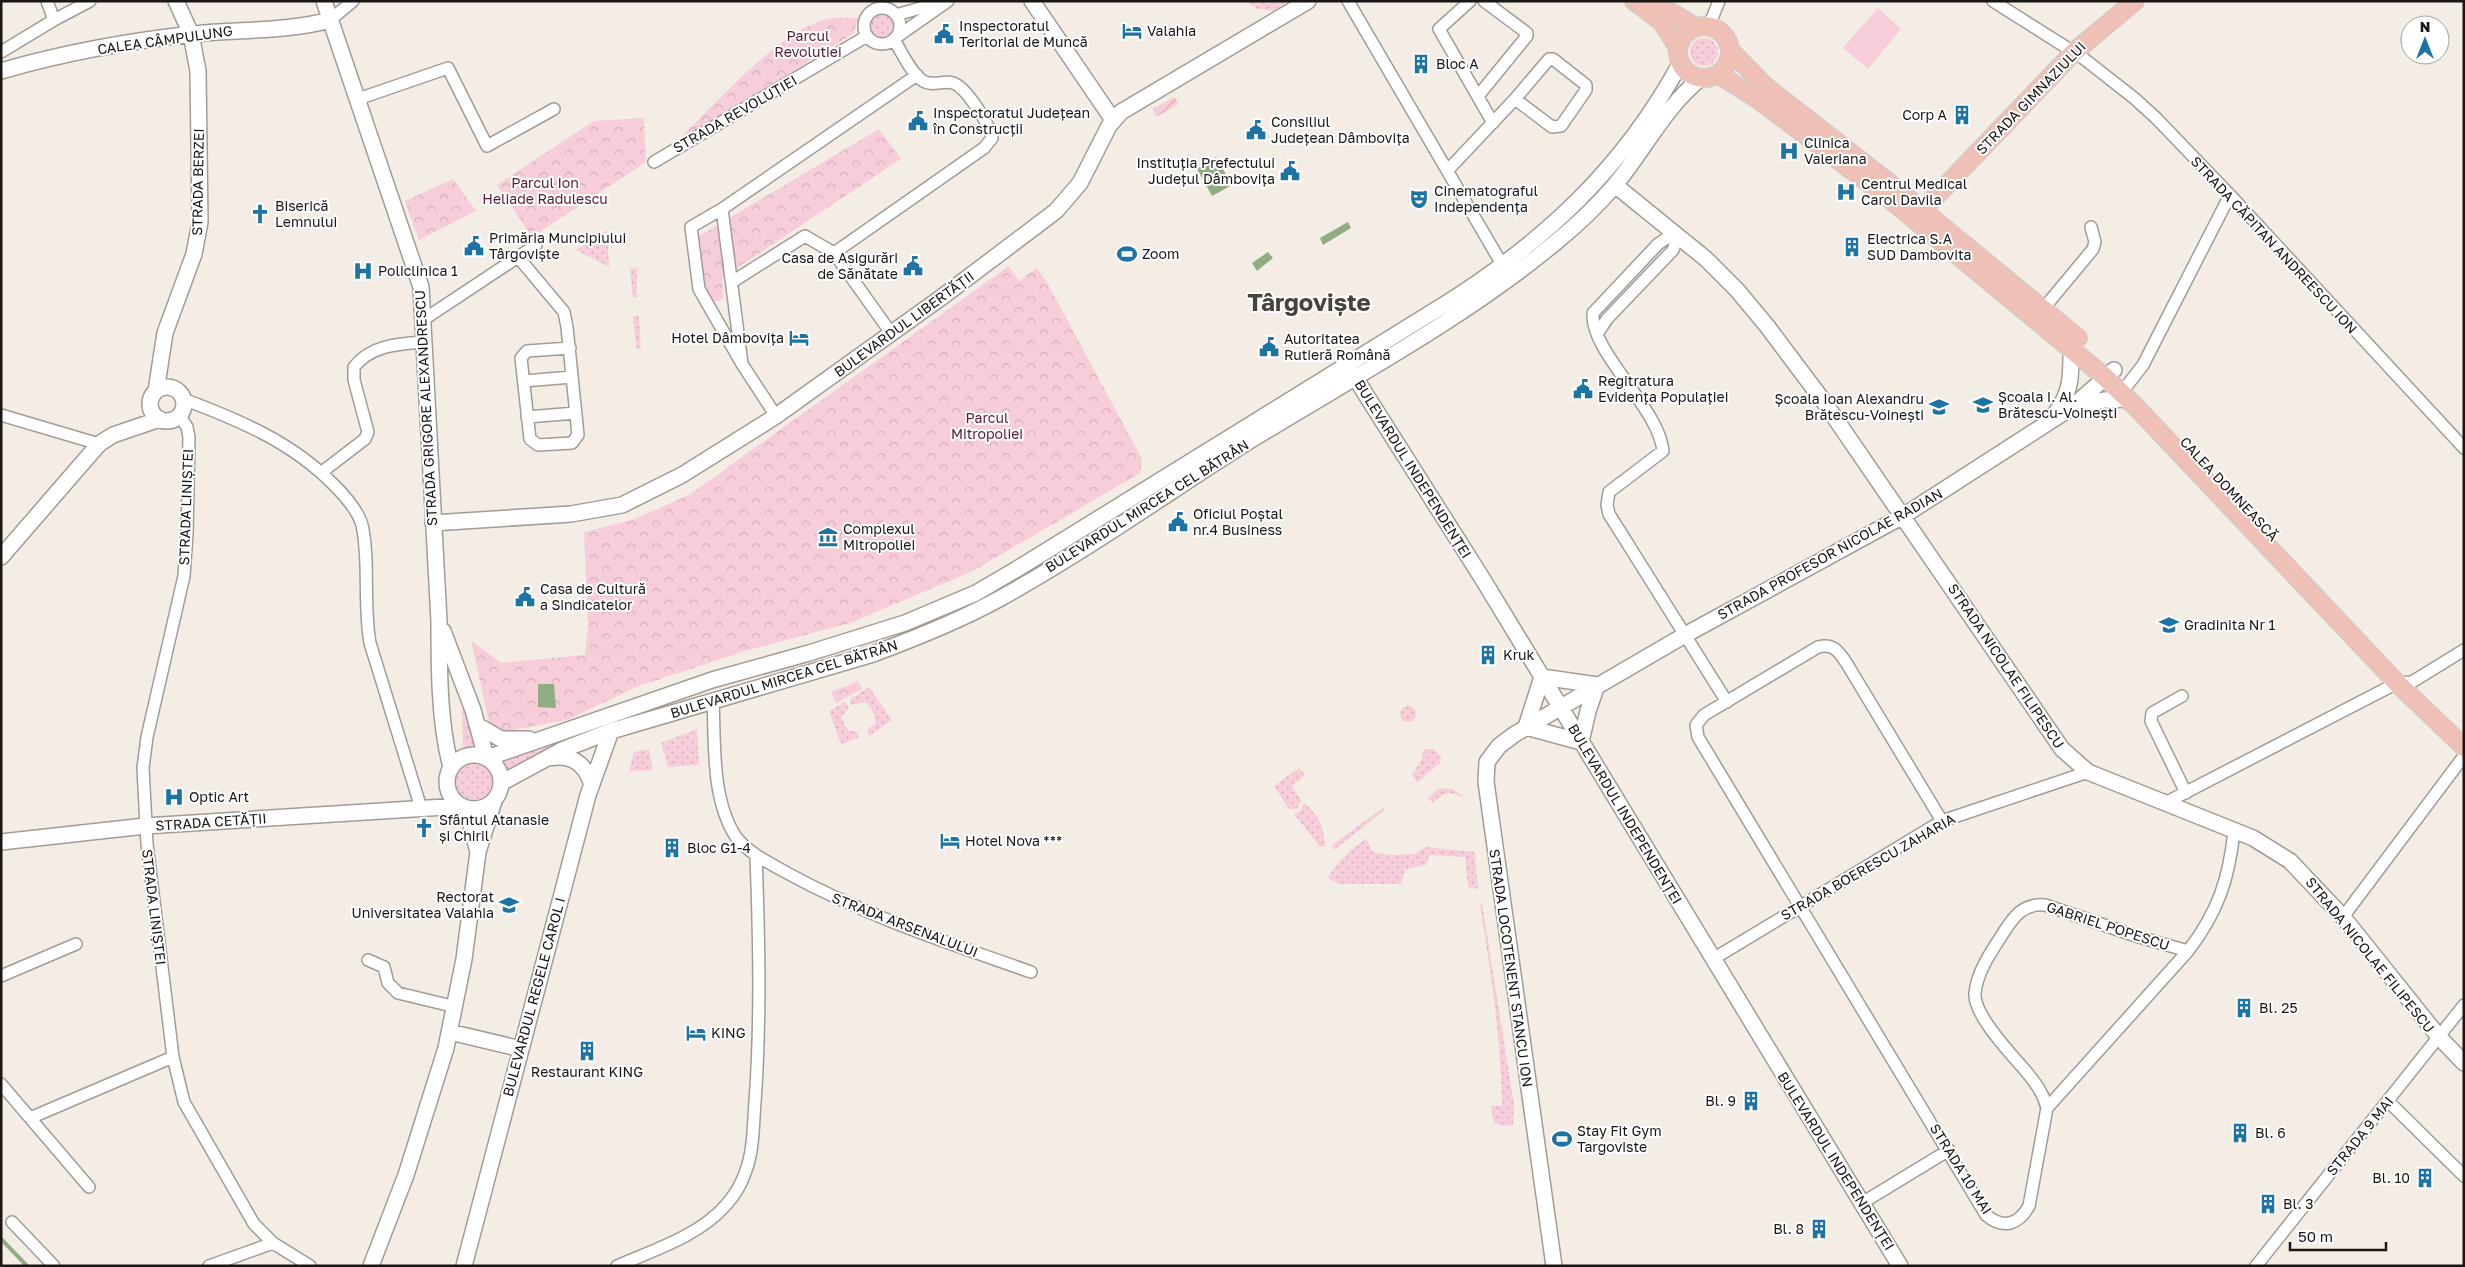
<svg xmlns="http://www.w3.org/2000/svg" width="2465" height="1267" font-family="'Golos Text',sans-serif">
<defs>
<pattern id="grass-dots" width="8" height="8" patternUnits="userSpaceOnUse" patternTransform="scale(1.25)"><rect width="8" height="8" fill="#f7cdda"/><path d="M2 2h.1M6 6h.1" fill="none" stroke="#d3afba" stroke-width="1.8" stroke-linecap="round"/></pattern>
<pattern id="park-crowns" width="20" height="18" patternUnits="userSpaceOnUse" patternTransform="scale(1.25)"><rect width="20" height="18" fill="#f7cdda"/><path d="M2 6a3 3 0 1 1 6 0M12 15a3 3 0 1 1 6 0" fill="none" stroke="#d3afba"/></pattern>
<pattern id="garden-furrows" width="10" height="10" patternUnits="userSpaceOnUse" patternTransform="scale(1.25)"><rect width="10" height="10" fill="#f7cdda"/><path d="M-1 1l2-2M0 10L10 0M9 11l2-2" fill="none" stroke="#d3afba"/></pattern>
</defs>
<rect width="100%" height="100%" fill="#f4ede6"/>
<path fill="url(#grass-dots)" d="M1246,1H1287L1273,11L1258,9Z
M869 26a13 13 0 1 1 26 0a13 13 0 1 1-26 0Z
M1690 52a14 14 0 1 1 28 0a14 14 0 1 1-28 0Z
M607,230L609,267L576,250Z
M637,268V297L633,298L630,269Z
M633,316H639L641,349L636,348Z
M869,687L892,720L869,736L867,729L875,724C876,716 872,707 865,702L851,705L850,699Z
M462,691L476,748L470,747L463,750Z
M845,702L849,707L841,718L848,730L857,732L859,737L841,744L829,711Z
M1400 714a8 8 0 1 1 16 0a8 8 0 1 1-16 0Z
M697,729L699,765L668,767L661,743Z
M569,738L503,773L501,764L497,760Z
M649,749L653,770L629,771L634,752Z
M1424,749H1434L1441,757L1440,763L1417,783L1412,775L1421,761Z
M456 782a18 18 0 1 1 36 0a18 18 0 1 1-36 0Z
M1299,768L1305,775L1292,786L1301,800L1297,809H1289L1274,786Z
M1439,788L1452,789L1466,798C1449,792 1446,790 1433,803L1428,798Z
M1304,803C1319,816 1324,826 1325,846L1320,847L1294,814L1300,811Z
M1384,807L1385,810L1334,850L1332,845Z
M1366,839L1373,852L1390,855L1415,854L1425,847L1475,852L1478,889L1468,887L1465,857L1429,855L1426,865L1405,869L1401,884H1338L1328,878C1338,861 1350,850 1366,839Z
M1482,904L1514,1104L1513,1125L1502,1126L1494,1123L1491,1106H1502C1501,1039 1491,972 1480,905Z"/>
<path fill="url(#park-crowns)" d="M858,18L854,33L673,146C710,109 778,31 827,19C836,17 848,18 858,18Z
M644,118L646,162L532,237L497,185L594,121Z
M879,129L901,159L722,278L723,299L713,302L705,289L697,237Z
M453,179L476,211L419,240L405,201Z
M1009,266L1019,281L1037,268L1048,284L1142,459L1140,473L973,571L850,623L745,651L636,687L567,720L501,732L489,723L471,640L501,663L585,655L588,624L584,532L632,520L689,495Z
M858,681L862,689L836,703L831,692Z"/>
<path fill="url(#garden-furrows)" d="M1174,97L1179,104L1156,117L1153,109Z"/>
<path fill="#f7cdda" d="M1878,8L1901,29L1868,69L1843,48Z"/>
<path fill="#90ac82" d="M1216,157L1232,185L1212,196L1197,169Z
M1348,222L1351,228L1323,245L1320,238Z
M1268,252L1273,258L1257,271L1252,263Z
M538,684H554L556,708L538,707Z"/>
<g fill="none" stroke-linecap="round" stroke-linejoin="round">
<path stroke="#90ac82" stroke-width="4" d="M1,1239L27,1266"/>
<defs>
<path id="street" d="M47,1L54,20
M1348,1L1503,266
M1470,1L1439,29L1493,123
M1993,1L2083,58L2134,98L2156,118L2230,195L2464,448
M864 26a18 18 0 1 1 36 0a18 18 0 1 1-36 0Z
M896,15L938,3
M330,20L353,1
M1709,26L1719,1
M898,36L948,1
M1,52L54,20L90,1
M1478,96L1527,36V33L1484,1
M358,99L448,68L487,146L554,109
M654,162L867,36
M1448,170L1515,99L1549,59H1553L1586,85V90L1561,126L1552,127L1515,99
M722,209L691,227L699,289L742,364L776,416
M1678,236L1667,238L1658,244L1593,313C1590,352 1659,408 1663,451L1609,492L1607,505L1609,514L1727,702
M834,253L891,333
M518,257L564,312L567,327L578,435L572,443L538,445L530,439L521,358L527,351L570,348
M732,282L805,236L834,253L984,148L992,138C990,125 966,87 953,83C943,80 933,87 923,81C910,72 902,52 894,40
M2044,308L2093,249L2095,242L2091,227
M423,320L536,245
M1597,334L1607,319L1673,250L1678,236
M742,364L722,209L917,75
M524,381L572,377
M2122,392L2143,365L2230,195
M183,399C239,420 292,442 334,485C345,496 358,510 362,525C370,561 363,604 370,643L421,808
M1,415L99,444
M179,415L187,427L189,437L187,534L184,576L147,737L143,768L147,844L173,1057L184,1102L254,1224L273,1243L310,1266
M527,417L576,413
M322,472L365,439L368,432L354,380V367C371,345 398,344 424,342
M2182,696L2152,713L2151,721L2186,793
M713,699C715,742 711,799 736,837C748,853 771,864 789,874C866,916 949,943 1031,972
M2167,802L2397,683L2412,682L2464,650
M1942,821L1847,664C1839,652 1834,643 1818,647L1704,715L1696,725L1698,737L1986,1215C2004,1230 2019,1224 2029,1206L2047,1108L2188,951C2218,912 2229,879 2234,831
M2343,917L2464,756
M1713,959L1942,821L2088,772
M368,960L384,967L388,983L398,993L456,1007
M1,976L76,944
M1,1084L89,1187
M2388,1101L2464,1176
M2047,1108C2043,1092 2034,1081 2024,1069C2010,1053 1973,1014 1975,993C1977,972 1991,952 2002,935C2013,917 2023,903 2045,905L2139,937L2188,951
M30,1118L173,1057
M1862,1203L1949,1150
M12,1222L54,1266
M209,1266L273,1243
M617,1266C654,1250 699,1236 726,1205C734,1196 741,1185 745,1173C754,1151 753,1125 755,1102C761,1019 759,937 756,855
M2256,1266L2464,1005"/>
<path id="secondary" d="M324,1L421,287L439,621C439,665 439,724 451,767
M1032,1L1113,120
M1,71C63,53 129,41 193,34C238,29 286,32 330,20
M1615,185L1706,259L1737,290L1767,326L1824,402L2062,749L2088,772L2253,838L2290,861L2343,917L2439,1037L2464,1063
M1349,368L1482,578L1900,1266
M150 404a17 17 0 1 1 34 0a17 17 0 1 1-34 0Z
M156,391L165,333L194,254L200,222L198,71L191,34L176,1
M2075,407L2104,400L2129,399
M2055,414C2072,392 2071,375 2071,348
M433,523L571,514L622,505L682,475L776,416L942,297L1056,211L1080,183L1109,126L1121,112L1308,1
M1,557L99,444L113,435L160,419
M443,631L473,710L486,757
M1542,677L1597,685
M477,725L501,739H529
M1526,727L1581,742
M1526,727L1542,677
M1581,742L1588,711L1597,685
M447 782a27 27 0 1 1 54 0a27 27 0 1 1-54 0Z
M487,758L712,680L809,653L905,623L976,593L1017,569L1447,303C1546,240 1623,168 1680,64
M549,758C570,754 584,762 591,782
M501,783L562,750L611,731L873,654C916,638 959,621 999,599C1086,551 1167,493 1251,440C1352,378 1465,318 1556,242C1577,225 1597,206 1615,185C1644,150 1665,107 1701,78
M466,808L478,852
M1,842L145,826L461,806
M450,1032L521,1049
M371,1266L406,1175L446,1048L464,959L478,852L494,801
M464,1266L588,795L611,731
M1554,1266L1486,782L1487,762L1499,746L1515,734L1685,635L1903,516L2071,408L2114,370"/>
<path id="primary" d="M1634,1L1662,22L1678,48
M1652,1L1696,27
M1678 52a26 26 0 1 1 52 0a26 26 0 1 1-52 0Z
M1730,50L1765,86L1893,186L2078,338
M1718,74L1756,98L1886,196L2106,378L2136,407L2397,683L2464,747
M1915,218L2074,52L2135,1"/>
</defs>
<use href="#street" stroke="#a39c95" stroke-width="14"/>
<use href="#secondary" stroke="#a39c95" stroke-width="18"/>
<use href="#primary" stroke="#cccccb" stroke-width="20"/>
<use href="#street" stroke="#fff" stroke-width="11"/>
<use href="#secondary" stroke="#fff" stroke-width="15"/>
<use href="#primary" stroke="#efc1b6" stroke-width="18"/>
</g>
<defs>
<symbol id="hotel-bare" viewBox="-9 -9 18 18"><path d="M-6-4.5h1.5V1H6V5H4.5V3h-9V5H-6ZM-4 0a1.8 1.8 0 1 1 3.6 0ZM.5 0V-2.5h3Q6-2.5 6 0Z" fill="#1d73a3" stroke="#fff" stroke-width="2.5" paint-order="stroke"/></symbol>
<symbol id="civic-bare" viewBox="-9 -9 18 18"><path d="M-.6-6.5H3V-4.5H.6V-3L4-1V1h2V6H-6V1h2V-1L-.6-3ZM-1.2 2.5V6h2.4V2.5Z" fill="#1d73a3" stroke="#fff" stroke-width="2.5" paint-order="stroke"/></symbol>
<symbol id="building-bare" viewBox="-9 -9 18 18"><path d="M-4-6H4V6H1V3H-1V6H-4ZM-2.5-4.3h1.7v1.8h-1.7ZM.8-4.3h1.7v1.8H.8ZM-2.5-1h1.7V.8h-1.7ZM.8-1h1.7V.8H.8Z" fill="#1d73a3" stroke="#fff" stroke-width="2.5" paint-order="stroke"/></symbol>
<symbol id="hospital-bare" viewBox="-9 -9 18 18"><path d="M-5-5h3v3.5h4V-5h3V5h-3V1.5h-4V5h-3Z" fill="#1d73a3" stroke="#fff" stroke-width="2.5" paint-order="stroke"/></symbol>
<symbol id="theatre-bare" viewBox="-9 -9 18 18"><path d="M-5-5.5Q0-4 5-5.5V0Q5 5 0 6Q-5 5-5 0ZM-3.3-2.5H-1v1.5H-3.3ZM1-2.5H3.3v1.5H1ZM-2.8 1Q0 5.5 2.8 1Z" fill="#1d73a3" stroke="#fff" stroke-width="2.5" paint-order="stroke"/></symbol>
<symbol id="church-bare" viewBox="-9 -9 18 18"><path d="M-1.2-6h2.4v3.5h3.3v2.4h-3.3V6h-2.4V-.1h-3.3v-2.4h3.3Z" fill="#1d73a3" stroke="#fff" stroke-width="2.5" paint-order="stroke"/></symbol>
<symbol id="stadium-bare" viewBox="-9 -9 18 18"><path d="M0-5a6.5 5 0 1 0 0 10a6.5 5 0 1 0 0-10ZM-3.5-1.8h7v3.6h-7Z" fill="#1d73a3" stroke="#fff" stroke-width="2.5" paint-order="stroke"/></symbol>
<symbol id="school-bare" viewBox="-9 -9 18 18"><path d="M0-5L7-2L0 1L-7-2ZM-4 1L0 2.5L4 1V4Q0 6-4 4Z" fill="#1d73a3" stroke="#fff" stroke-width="2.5" paint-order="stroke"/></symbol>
<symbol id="museum-bare" viewBox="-9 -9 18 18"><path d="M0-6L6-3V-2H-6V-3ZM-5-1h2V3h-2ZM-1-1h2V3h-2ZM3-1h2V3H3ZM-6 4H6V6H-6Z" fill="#1d73a3" stroke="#fff" stroke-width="2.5" paint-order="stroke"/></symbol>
</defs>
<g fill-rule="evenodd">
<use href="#hotel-bare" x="1118" y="17" width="28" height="28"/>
<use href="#civic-bare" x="930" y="20" width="28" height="28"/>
<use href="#building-bare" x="1407" y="50" width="28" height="28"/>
<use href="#building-bare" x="1948" y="101" width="28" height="28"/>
<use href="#civic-bare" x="904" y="107" width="28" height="28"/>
<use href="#civic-bare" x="1242" y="116" width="28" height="28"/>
<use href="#hospital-bare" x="1775" y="137" width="28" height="28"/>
<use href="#civic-bare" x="1276" y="157" width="28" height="28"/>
<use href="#hospital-bare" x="1832" y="178" width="28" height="28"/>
<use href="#theatre-bare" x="1405" y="185" width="28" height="28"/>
<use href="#church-bare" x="246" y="200" width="28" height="28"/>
<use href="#civic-bare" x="460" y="232" width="28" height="28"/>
<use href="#building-bare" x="1838" y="233" width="28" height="28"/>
<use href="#stadium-bare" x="1113" y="240" width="28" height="28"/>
<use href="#civic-bare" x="899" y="252" width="28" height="28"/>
<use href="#hospital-bare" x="349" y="257" width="28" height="28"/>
<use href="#hotel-bare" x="785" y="324" width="28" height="28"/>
<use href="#civic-bare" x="1255" y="333" width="28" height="28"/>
<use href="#civic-bare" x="1569" y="375" width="28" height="28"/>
<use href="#school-bare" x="1969" y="391" width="28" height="28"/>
<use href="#school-bare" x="1925" y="393" width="28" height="28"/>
<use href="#civic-bare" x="1164" y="508" width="28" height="28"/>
<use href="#museum-bare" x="814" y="523" width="28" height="28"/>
<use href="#civic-bare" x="511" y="583" width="28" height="28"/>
<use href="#school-bare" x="2155" y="611" width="28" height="28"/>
<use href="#building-bare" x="1474" y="641" width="28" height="28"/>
<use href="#hospital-bare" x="160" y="783" width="28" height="28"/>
<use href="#church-bare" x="410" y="814" width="28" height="28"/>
<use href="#hotel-bare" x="936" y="827" width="28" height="28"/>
<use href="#building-bare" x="658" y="834" width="28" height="28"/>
<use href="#school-bare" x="495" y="891" width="28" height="28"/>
<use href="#building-bare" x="2230" y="994" width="28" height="28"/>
<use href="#hotel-bare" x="682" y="1019" width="28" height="28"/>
<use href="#building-bare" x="573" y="1037" width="28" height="28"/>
<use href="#building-bare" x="1737" y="1087" width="28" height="28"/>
<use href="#building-bare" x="2226" y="1119" width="28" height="28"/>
<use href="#stadium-bare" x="1548" y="1125" width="28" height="28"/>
<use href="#building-bare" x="2411" y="1164" width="28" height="28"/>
<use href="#building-bare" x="2254" y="1190" width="28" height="28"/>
<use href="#building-bare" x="1805" y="1215" width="28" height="28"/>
</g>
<g text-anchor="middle" stroke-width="4" stroke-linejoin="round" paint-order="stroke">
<g font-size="14" fill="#191614" stroke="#fff" text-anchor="start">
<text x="959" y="31">Inspectoratul<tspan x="959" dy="16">Teritorial de Muncă</tspan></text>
<text x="1147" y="36">Valahia</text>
<text x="1436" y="69">Bloc A</text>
<text x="933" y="118">Inspectoratul Județean<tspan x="933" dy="16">în Construcții</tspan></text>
<text x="1947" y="120" text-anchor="end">Corp A</text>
<text x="1271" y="127">Consiliul<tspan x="1271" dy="16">Județean Dâmbovița</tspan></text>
<text x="1804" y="148">Clinica<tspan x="1804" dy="16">Valeriana</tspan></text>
<text x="1275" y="168" text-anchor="end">Instituția Prefectului<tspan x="1275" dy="16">Județul Dâmbovița</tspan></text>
<text x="1861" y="189">Centrul Medical<tspan x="1861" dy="16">Carol Davila</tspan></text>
<text x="1434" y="196">Cinematograful<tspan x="1434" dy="16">Independența</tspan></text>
<text x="275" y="211">Biserică<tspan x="275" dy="16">Lemnului</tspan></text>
<text x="489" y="243">Primăria Muncipiului<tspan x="489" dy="16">Târgoviște</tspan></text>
<text x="1867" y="244">Electrica S.A<tspan x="1867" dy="16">SUD Dambovita</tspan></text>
<text x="1142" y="259">Zoom</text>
<text x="898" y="263" text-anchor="end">Casa de Asigurări<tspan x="898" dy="16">de Sănătate</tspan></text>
<text x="378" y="276">Policlinica 1</text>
<text x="784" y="343" text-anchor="end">Hotel Dâmbovița</text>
<text x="1284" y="344">Autoritatea<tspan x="1284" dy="16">Rutieră Română</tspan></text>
<text x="1598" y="386">Regitratura<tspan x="1598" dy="16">Evidența Populației</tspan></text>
<text x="1998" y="402">Școala I. Al.<tspan x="1998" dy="16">Brătescu-Voinești</tspan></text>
<text x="1924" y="404" text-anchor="end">Școala Ioan Alexandru<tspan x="1924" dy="16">Brătescu-Voinești</tspan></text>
<text x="1193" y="519">Oficiul Poștal<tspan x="1193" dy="16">nr.4 Business</tspan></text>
<text x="843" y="534">Complexul<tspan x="843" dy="16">Mitropoliei</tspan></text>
<text x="540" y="594">Casa de Cultură<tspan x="540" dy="16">a Sindicatelor</tspan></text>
<text x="2184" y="630">Gradinita Nr 1</text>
<text x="1503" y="660">Kruk</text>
<text x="189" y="802">Optic Art</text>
<text x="439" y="825">Sfântul Atanasie<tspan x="439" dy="16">și Chiril</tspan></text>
<text x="965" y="846">Hotel Nova ***</text>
<text x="687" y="853">Bloc G1-4</text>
<text x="494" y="902" text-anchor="end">Rectorat<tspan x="494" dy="16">Universitatea Valahia</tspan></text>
<text x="2259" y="1013">Bl. 25</text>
<text x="711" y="1038">KING</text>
<text x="587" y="1077" text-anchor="middle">Restaurant KING</text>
<text x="1736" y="1106" text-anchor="end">Bl. 9</text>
<text x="1577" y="1136">Stay Fit Gym<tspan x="1577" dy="16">Targoviste</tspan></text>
<text x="2255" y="1138">Bl. 6</text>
<text x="2410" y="1183" text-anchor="end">Bl. 10</text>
<text x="2283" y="1209">Bl. 3</text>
<text x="1804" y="1234" text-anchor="end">Bl. 8</text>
</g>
<g font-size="14" fill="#591a34" stroke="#fff">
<text x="808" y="41">Parcul<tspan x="808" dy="16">Revolutiei</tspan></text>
<text x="545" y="188">Parcul Ion<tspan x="545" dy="16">Heliade Radulescu</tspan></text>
<text x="987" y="423">Parcul<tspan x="987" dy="16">Mitropoliei</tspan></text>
</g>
<g font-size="14" fill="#191614" stroke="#fff">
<text transform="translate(165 40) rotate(-8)" y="5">CALEA CÂMPULUNG</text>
<text transform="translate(2031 98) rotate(-46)" y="5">STRADA GIMNAZIULUI</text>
<text transform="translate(735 114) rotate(-30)" y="5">STRADA REVOLUȚIEI</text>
<text transform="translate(198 182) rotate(-89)" y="5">STRADA BERZEI</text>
<text transform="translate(2274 245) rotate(47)" y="5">STRADA CĂPITAN ANDREESCU ION</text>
<text transform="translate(904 324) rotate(-36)" y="5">BULEVARDUL LIBERTĂȚII</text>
<text transform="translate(426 408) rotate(-93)" y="5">STRADA GRIGORE ALEXANDRESCU</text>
<text transform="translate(1413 469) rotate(58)" y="5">BULEVARDUL INDEPENDENȚEI</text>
<text transform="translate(2229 489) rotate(47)" y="5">CALEA DOMNEASCĂ</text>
<text transform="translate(1147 506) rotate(-32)" y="5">BULEVARDUL MIRCEA CEL BĂTRÂN</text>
<text transform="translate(186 507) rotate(-88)" y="5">STRADA LINIȘTEI</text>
<text transform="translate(1830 554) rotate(-29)" y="5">STRADA PROFESOR NICOLAE RADIAN</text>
<text transform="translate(2006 666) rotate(56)" y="5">STRADA NICOLAE FILIPESCU</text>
<text transform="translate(784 679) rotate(-17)" y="5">BULEVARDUL MIRCEA CEL BĂTRÂN</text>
<text transform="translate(1625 814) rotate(59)" y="5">BULEVARDUL INDEPENDENȚEI</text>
<text transform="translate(211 822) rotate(-4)" y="5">STRADA CETĂȚII</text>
<text transform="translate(1868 867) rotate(-30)" y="5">STRADA BOERESCU ZAHARIA</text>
<text transform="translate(154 907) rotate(83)" y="5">STRADA LINIȘTEI</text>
<text transform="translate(905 925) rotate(21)" y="5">STRADA ARSENALULUI</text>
<text transform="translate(2108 926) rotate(18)" y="5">GABRIEL POPESCU</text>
<text transform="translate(2370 955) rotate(51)" y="5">STRADA NICOLAE FILIPESCU</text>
<text transform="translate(1511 968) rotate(82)" y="5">STRADA LOCOTENENT STANCU ION</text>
<text transform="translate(534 997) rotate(-75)" y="5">BULEVARDUL REGELE CAROL I</text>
<text transform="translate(2360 1136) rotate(-51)" y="5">STRADA 9 MAI</text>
<text transform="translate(1836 1161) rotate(58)" y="5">BULEVARDUL INDEPENDENȚEI</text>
<text transform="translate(1961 1169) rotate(58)" y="5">STRADA 10 MAI</text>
</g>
<g font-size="24" font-weight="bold" fill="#49433d" stroke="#fff">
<text x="1309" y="311">Târgoviște</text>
</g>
</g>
<rect width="2465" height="1267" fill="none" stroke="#191614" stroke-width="5"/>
<g transform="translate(2425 40)"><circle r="24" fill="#ffffff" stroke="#a3a2a1"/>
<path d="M0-4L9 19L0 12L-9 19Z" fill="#1d73a3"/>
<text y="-8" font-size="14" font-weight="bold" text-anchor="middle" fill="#191614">N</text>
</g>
<path d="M2290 1242v8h96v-8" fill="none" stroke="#191614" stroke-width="2.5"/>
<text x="2298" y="1242" font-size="15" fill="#191614" stroke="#ffffff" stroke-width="4" paint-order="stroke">50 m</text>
</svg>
